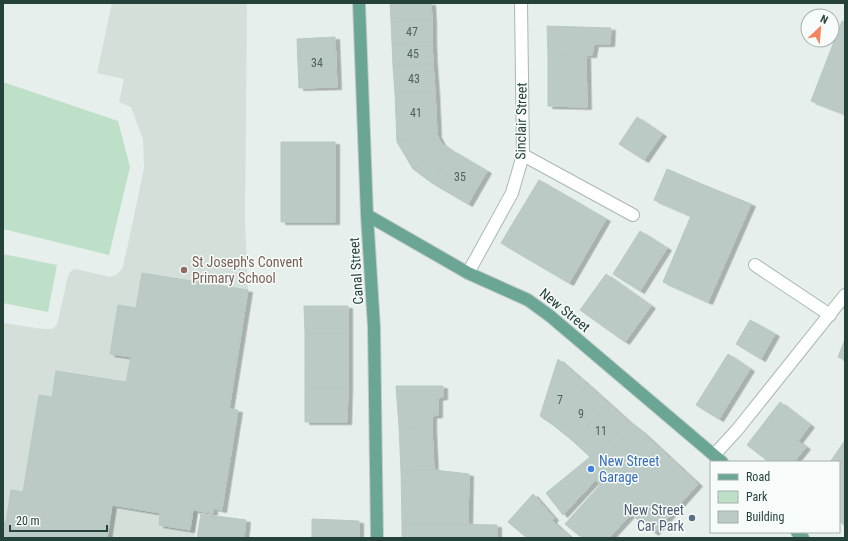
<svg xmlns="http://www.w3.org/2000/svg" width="848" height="541" font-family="'Roboto Condensed',sans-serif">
<defs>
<filter id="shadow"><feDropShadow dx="4.5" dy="2.5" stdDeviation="0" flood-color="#0004"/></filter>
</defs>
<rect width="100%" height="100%" fill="#e6efeb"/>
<path fill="#d4dfda" d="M112,3H247L245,221L248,290L229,409L238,410L223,510L213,508L198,512L194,538H3V323L43,329H52L57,325L68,276L71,271L76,269L110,277L116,275L122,269L127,249L144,168L143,139L131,107L119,102L124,79L97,73Z"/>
<path fill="#bfe0c8" d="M3,82L118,121L130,167L109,255L3,229Z
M3,254L57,265L48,312L3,303Z"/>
<path fill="#bbcac4" stroke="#b8c9c2" filter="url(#shadow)" d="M390,3H431L432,20L391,22Z
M432,20V42L392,43L391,22Z
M842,21L845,22V114L811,101Z
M547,26L611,28L610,44H594L592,55H548Z
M335,37L337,87L299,88L297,39Z
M432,42L433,64L393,66L392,43Z
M548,55L586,56L587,107L548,106Z
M433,64L435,91L395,93L393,66Z
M435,91L437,133L397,142L395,93Z
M637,117L662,134L644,160L619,144Z
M436,133L441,143L413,169L397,142Z
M281,142H335V222H281Z
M441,143L452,151L432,183L413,169Z
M453,151L487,171L468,204L432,183Z
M667,169L704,185L691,216L654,200Z
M539,180L606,219L569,283L501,243Z
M704,185L751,204L708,302L663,282Z
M640,231L667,248L640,291L613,274Z
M142,273L248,290L229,409L238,410L222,510L213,508V513L193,510L190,530L159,525L160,513L112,505L107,538H3V522H6L11,490L23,492L39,395L52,397L56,371L126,382L131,357L110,354L118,305L136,308Z
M606,274L651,306L625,342L580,310Z
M304,306H348V333H305Z
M750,320L775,334L761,359L736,344Z
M305,333H348V361H305Z
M845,339V360L838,357Z
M728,354L750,369L719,419L696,405Z
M558,359L588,385L553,425L540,416Z
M305,361H348V389L305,388Z
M588,385L608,403L574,442L553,425Z
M396,386H443V397L438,398V415L432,416V430L399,426Z
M305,388L348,389L347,422H305Z
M780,402L810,425L798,441L806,447L794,462H769L747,445Z
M608,403L628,421L602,450L590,457L574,442Z
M628,421L641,431L563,515L546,493L590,457L602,450Z
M399,426L432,430L434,470L401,471Z
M641,431L698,484L654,533L631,514L609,538H582L565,524L600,485L595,480Z
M845,440V462L835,455Z
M835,455L845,462V526L839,521V462H830Z
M434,470L469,474L468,525L402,523L401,471Z
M533,494L554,518L552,521L571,538H527L508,522Z
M201,514L246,520L244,538H197Z
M312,519L359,521V538H312Z
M402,523L497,525V538H402Z"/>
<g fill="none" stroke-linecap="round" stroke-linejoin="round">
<defs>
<path id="lane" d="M523,155L633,215
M755,265L830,315
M714,455L737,430L845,295"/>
<path id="street" d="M468,273L512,193L523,155L521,3"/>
<path id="primary" d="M359,3L367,215L374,327L377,538
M367,215L468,273L528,300L550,316L722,462
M797,532L803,538"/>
</defs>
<use href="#lane" stroke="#a8b8b2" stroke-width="14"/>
<use href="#street" stroke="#a8b8b2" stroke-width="14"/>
<use href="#primary" stroke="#c2cac8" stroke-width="14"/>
<use href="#lane" stroke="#fff" stroke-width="12"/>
<use href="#street" stroke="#fff" stroke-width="12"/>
<use href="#primary" stroke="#6aa596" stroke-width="12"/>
</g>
<circle fill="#8d6e63" stroke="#f7fbf9" stroke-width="1.5" cx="184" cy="270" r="4"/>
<circle fill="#3f7fe0" stroke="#f7fbf9" stroke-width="1.5" cx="591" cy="469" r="4"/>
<circle fill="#5c6f8a" stroke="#f7fbf9" stroke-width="1.5" cx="692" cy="518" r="4"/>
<g text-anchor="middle" stroke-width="3" stroke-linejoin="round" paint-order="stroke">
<g font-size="12" fill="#4a645c">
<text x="412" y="36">47</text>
<text x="413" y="58">45</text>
<text x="317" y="67">34</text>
<text x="414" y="83">43</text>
<text x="416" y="117">41</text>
<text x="460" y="181">35</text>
<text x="560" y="404">7</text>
<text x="581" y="418">9</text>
<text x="601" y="435">11</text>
</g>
<g font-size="14" fill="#24423a" stroke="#f7fbf9">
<text transform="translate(521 121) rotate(-89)" y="5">Sinclair Street</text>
<text transform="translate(356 271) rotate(-94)" y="5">Canal Street</text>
<text transform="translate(565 310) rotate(39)" y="5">New Street</text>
</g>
<g font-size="14" fill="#785e54" stroke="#f7fbf9" text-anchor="start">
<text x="192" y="267">St Joseph's Convent<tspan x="192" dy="16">Primary School</tspan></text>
</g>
<g font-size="14" fill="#366cbe" stroke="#f7fbf9" text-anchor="start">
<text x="599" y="466">New Street<tspan x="599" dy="16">Garage</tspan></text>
</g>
<g font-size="14" fill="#4e5e75" stroke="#f7fbf9" text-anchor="end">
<text x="684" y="515">New Street<tspan x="684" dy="16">Car Park</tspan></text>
</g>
</g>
<rect width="848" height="541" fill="none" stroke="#24423a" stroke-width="8"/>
<rect x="710" y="461" width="130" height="72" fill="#f7fbf9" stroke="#a3b1ad"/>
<rect x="718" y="474" width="20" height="6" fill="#6aa596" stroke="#a3b1ad"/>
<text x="746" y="481" font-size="12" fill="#24423a">Road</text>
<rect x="718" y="491" width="20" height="12" fill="#bfe0c8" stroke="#a3b1ad"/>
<text x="746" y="501" font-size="12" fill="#24423a">Park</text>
<rect x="718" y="511" width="20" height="12" fill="#bbcac4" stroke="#a3b1ad"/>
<text x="746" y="521" font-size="12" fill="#24423a">Building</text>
<g transform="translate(820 28) rotate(26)"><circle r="19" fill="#f7fbf9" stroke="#a3b1ad"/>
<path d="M0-3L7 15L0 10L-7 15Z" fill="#f4845f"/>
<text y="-6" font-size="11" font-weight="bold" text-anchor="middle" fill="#24423a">N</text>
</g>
<path d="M10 525v6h97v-6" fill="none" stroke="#24423a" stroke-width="2"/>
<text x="16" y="525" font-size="12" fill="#24423a" stroke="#f7fbf9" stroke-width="3" paint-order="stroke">20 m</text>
</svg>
